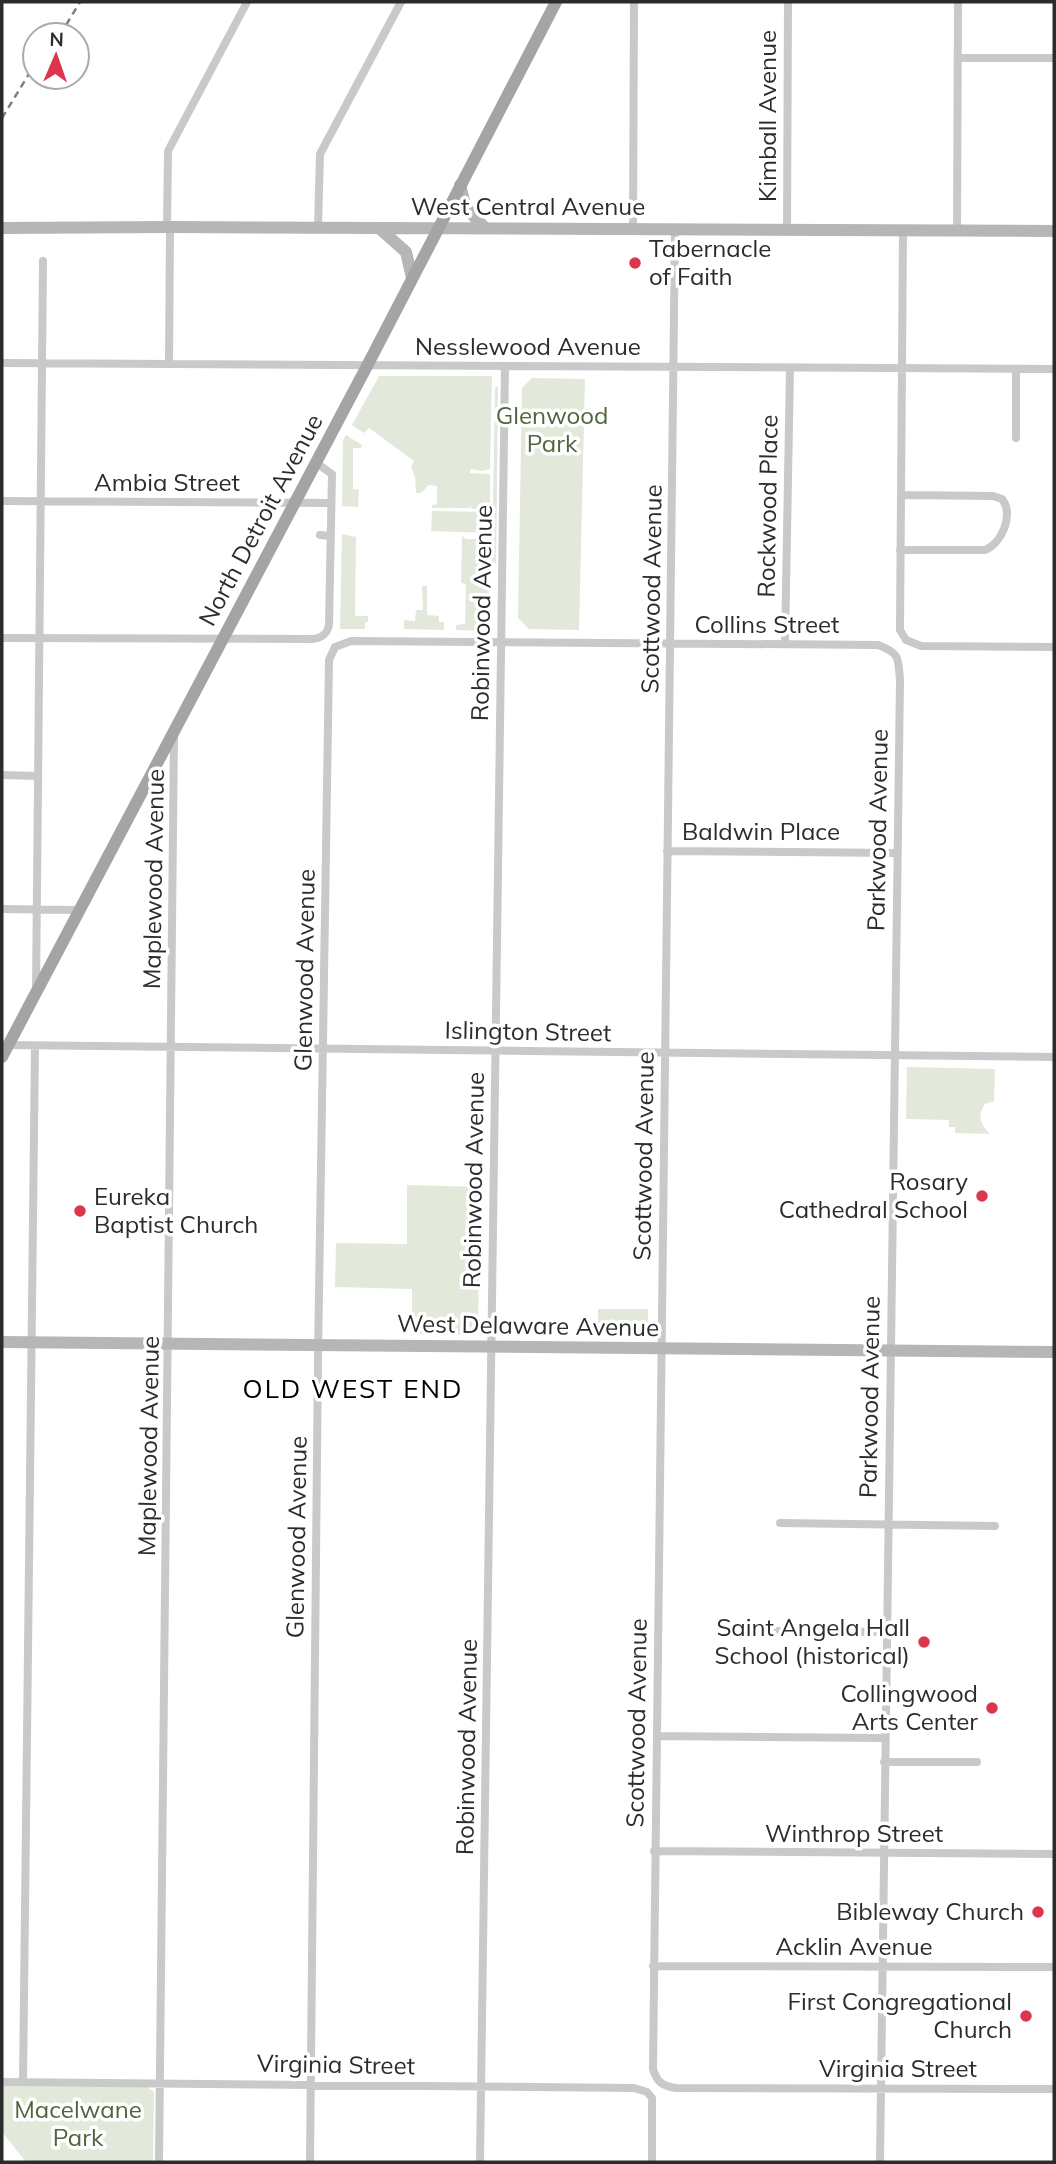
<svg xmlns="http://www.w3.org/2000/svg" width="1056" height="2164" font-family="Mulish,sans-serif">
<rect width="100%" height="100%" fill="#fff"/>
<path fill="#e3e9da" d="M379,376H492L490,469L482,471L470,469V473L490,474V509H472L470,505V508H432V505L437,504V486L429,485L421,493H416L415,477L411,467L414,461L369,428L364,433L352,425Z
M532,378L585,379L579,630L529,629L518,618L522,388Z
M495,387H498L496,563H492Z
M346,435L362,445L361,448H353V489L359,490L358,507L342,506L343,440Z
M432,511L490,512V533L431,531Z
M342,534L356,537L355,616H368V622H365V629H340Z
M462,536L466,539H482L483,536H490L488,631L456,630V625L465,624L466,584L461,583Z
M422,586H427V615L439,616V622H444V630L404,629V620L415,621L416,610H423Z
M907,1067L995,1069L994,1101L985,1104C977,1115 980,1124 990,1134L955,1133V1127H949V1120L906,1119Z
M407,1185L480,1187L478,1333L476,1335L412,1334V1289L335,1287L336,1243L407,1244Z
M598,1309H648V1336L598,1335Z
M2,2086L147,2087L154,2092L153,2162H26L2,2132Z"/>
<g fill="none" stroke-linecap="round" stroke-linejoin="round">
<path stroke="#c9c9c9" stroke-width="8" d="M958,58H1054
M167,227L168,151L247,2
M318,227L320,154L401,2
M633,229L634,2
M675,229L653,2069C657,2082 662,2086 676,2088L1054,2089
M787,230L788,2
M903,231L900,630L906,640L921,646L1054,647
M957,231L958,2
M2,363L1054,369
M169,364L170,227
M1016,438V369
M2,501L331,503
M320,535L331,536
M900,550H985C1002,543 1014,515 1002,499L993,496L901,495
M2,638L312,639C321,638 327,635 329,625L332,474L315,462
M785,644L790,368
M2,775L37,776
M667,851L897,853
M2,909L79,910
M36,991L43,261
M7,1045L1054,1057
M780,1523L995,1526
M777,1631L886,1632
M657,1736L884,1738
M884,1762H977
M654,1851L1054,1854
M653,1966L1054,1967
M2,2082L634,2088L647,2092L652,2098V2162
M23,2082L35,1046
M159,2162L174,734
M310,2162L318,1356L329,660L335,647L351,641L878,645C900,653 898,658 900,680L880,2162
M480,2162L505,366"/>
<path stroke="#b6b6b6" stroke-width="12" d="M460,185L466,208L485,228
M2,228L170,227L1054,231
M379,228L406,252L412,278
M2,1342L1054,1352"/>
<path stroke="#a4a4a4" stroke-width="12" d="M2,1057L367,366L556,2"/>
<path stroke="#818181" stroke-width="2.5" stroke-dasharray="7 5" stroke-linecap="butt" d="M60,35L80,2
M2,118L35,64"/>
</g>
<g fill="#db364b" stroke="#fff" stroke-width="2.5">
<circle cx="635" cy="263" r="7"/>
<circle cx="982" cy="1196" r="7"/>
<circle cx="80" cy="1211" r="7"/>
<circle cx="924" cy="1642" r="7"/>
<circle cx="992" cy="1708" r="7"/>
<circle cx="1038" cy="1912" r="7"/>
<circle cx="1026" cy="2016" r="7"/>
</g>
<g text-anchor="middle" stroke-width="7" stroke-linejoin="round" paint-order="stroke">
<g font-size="24" fill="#2c2c2c" stroke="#fff">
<text transform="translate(768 116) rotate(-90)" y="8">Kimball Avenue</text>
<text x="528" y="215">West Central Avenue</text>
<text x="528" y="355">Nesslewood Avenue</text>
<text x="167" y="491">Ambia Street</text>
<text transform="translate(768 506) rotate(-89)" y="8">Rockwood Place</text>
<text transform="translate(261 520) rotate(-62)" y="8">North Detroit Avenue</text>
<text transform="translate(652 589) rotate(-89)" y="8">Scottwood Avenue</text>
<text transform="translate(482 613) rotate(-89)" y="8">Robinwood Avenue</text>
<text x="767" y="633">Collins Street</text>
<text transform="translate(878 830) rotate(-89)" y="8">Parkwood Avenue</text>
<text x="761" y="840">Baldwin Place</text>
<text transform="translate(154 879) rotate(-89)" y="8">Maplewood Avenue</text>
<text transform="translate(305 970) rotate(-89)" y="8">Glenwood Avenue</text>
<text transform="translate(528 1032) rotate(1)" y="8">Islington Street</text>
<text transform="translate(644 1156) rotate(-89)" y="8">Scottwood Avenue</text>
<text transform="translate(474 1180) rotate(-89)" y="8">Robinwood Avenue</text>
<text transform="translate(528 1326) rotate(1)" y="8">West Delaware Avenue</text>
<text transform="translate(870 1397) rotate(-89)" y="8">Parkwood Avenue</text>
<text transform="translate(149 1446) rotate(-89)" y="8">Maplewood Avenue</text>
<text transform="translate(297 1537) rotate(-89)" y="8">Glenwood Avenue</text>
<text transform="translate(637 1723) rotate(-89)" y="8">Scottwood Avenue</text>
<text transform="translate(467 1747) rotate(-89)" y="8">Robinwood Avenue</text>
<text x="854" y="1842">Winthrop Street</text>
<text x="854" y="1955">Acklin Avenue</text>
<text transform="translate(336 2065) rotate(1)" y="8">Virginia Street</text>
<text x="898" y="2077">Virginia Street</text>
</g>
<g font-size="24" fill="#2c2c2c" stroke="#fff" text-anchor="end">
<text x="649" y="257" text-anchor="start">Tabernacle<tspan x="649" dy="28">of Faith</tspan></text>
<text x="968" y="1190">Rosary<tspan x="968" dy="28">Cathedral School</tspan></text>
<text x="94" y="1205" text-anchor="start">Eureka<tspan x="94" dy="28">Baptist Church</tspan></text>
<text x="910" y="1636">Saint Angela Hall<tspan x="910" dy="28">School (historical)</tspan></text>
<text x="978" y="1702">Collingwood<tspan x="978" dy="28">Arts Center</tspan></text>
<text x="1024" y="1920">Bibleway Church</text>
<text x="1012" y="2010">First Congregational<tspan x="1012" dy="28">Church</tspan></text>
</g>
<g font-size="24" fill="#51653c" stroke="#fff">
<text x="552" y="424">Glenwood<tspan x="552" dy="28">Park</tspan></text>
<text x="78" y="2118">Macelwane<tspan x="78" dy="28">Park</tspan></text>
</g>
<g font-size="26" letter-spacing="2" fill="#000" stroke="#fff">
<text x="353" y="1398">OLD WEST END</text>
</g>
</g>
<rect width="1056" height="2164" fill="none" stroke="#2c2c2c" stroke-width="7"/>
<g transform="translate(56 56) rotate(2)"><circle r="33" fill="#ffffff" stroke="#ababab" stroke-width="2"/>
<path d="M0-5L12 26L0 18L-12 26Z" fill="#db364b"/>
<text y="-10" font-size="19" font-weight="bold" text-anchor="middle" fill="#2c2c2c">N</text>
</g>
</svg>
